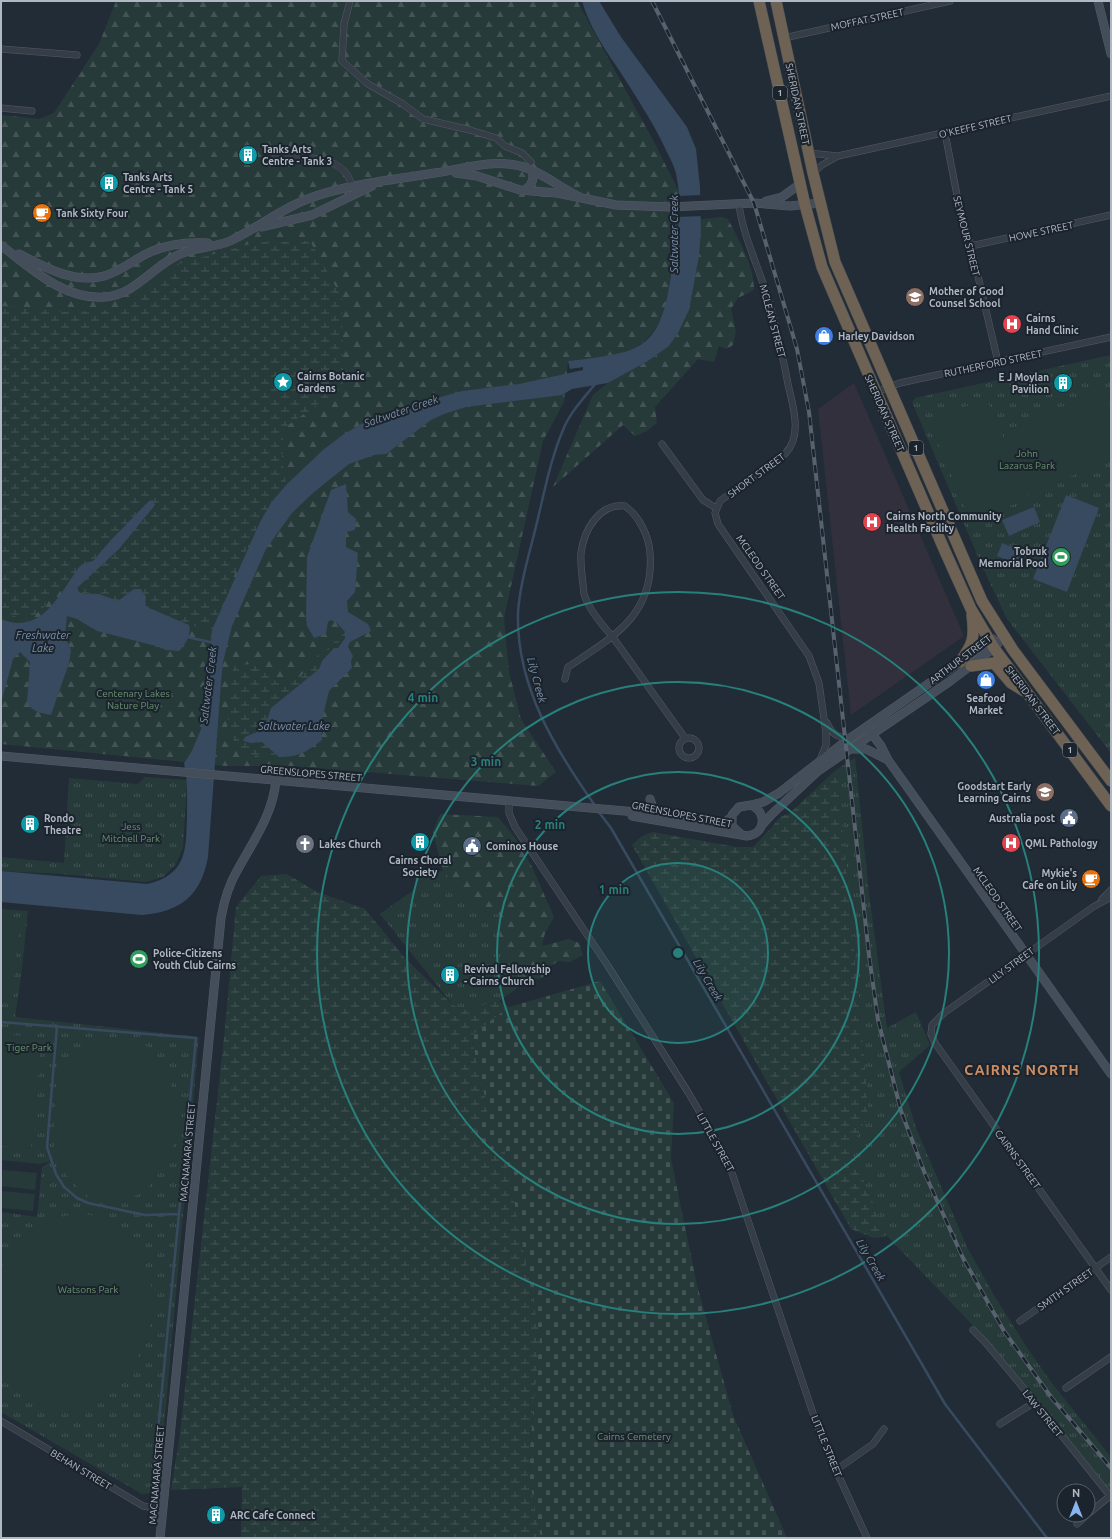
<svg xmlns="http://www.w3.org/2000/svg" width="1112" height="1539" font-family="Ubuntu,sans-serif">
<defs>
<pattern id="grass-tufts" width="24" height="20" patternUnits="userSpaceOnUse"><rect width="24" height="20" fill="#273a3a"/><path d="M3 7l-1-3M5 7V3M7 7l1-3M15 17l-1-3M17 17v-4M19 17l1-3" fill="none" stroke="#445455"/></pattern>
<pattern id="forest-firs" width="22" height="20" patternUnits="userSpaceOnUse"><rect width="22" height="20" fill="#273a3a"/><path d="M5 1l3.5 6h-7zM16 11l3.5 6h-7z" fill="#445455"/></pattern>
<pattern id="wetland-marsh" width="20" height="14" patternUnits="userSpaceOnUse"><rect width="20" height="14" fill="#273a3a"/><path d="M1 5h8M5 5V1M11 12h8M15 12V8" fill="none" stroke="#445455"/></pattern>
<pattern id="cemetery-stones" width="16" height="16" patternUnits="userSpaceOnUse"><rect width="16" height="16" fill="#273a3a"/><path d="M2 7V4a2 2 0 0 1 4 0v3zM10 15v-3a2 2 0 0 1 4 0v3z" fill="#445455"/></pattern>
</defs>
<rect width="100%" height="100%" fill="#222c37"/>
<path fill="#31303c" d="M854,383L964,636L851,715L818,409Z"/>
<path fill="url(#grass-tufts)" d="M1111,355V753L1007,619L982,566L912,402L915,398Z
M855,758L869,893L887,1028L916,1012L930,1045L899,1072L916,1128L967,1247L995,1297L1026,1346L1051,1382L1111,1457V1492L988,1341L887,1236L850,1148L868,1116L866,1076L837,769Z
M145,777L187,780L183,848L176,864L163,877L146,882L63,874L1,871V857L64,863L69,778L138,784Z
M443,871L480,910L500,915L499,943L515,968L528,981L499,1001L465,1010L453,1005L380,914L415,889L416,874Z
M1,909L28,911L21,977L15,1017L199,1037L159,1483L153,1493L142,1494L1,1412V1212L37,1217L42,1167L51,1161L40,1164L1,1160Z"/>
<path fill="url(#forest-firs)" d="M116,1H577L655,144L679,192L678,221L667,302C651,358 617,354 568,361L564,402L543,441L504,618L509,672L521,719L556,772L538,786L293,766H225L1,744V115L39,119L54,113L99,44Z
M722,217L728,219C739,240 754,266 754,290L738,298L731,309L736,331L733,345L727,349L719,346L714,362L698,359L655,407L657,423L647,431L635,436L623,425L553,487L593,395L608,383L648,361L669,346L678,333L699,256L701,219Z
M440,814L498,817L516,839L532,867L554,917L545,933L542,946L569,939L579,943L583,955L570,962L559,961L545,969L543,978L528,981L515,968L499,943L500,915L480,910L443,871L433,832Z"/>
<path fill="url(#wetland-marsh)" d="M310,241L342,298L343,387L284,428L282,457L286,485C255,523 230,583 212,630L189,625L149,608L145,605L146,597L141,589H134L118,602L90,593H80L77,588L53,589C50,594 48,602 45,606C33,621 16,619 1,612V306L35,308L61,312L117,310L147,290L178,264L257,242Z
M345,632V638L338,648H334L322,661L319,669L301,684L286,694L265,723L264,729L245,737L251,743L262,742L279,757H260L247,753L235,742L227,729L233,666L250,664L261,666L266,674L277,682H290L300,677L317,656L330,647Z
M837,769L866,1076L868,1116L850,1148L887,1236L874,1238L851,1229L632,845L642,836L653,832L736,847H753L771,828L780,817L790,813Z
M287,874L315,891L365,909L405,958L453,1005L465,1010L499,1001L509,1007L471,1036L488,1110L504,1147L540,1336L528,1472L541,1538H241L242,1487L171,1490L180,1434L224,1038L236,907L261,876Z"/>
<path fill="url(#cemetery-stones)" d="M600,981L674,1103L671,1159L697,1285L733,1415L787,1538H541L528,1472L540,1336L504,1148L482,1150L475,1127L488,1110L471,1036L509,1007Z"/>
<path fill="#273a3a" d="M1103,389L1111,408V459L1030,494L1003,432Z
M986,398L1029,498L971,522L929,422Z
M1,918L20,920L13,989L1,988Z
M1,1034L42,1038L31,1149L1,1146Z
M112,1038L144,1043L164,1065L179,1110L178,1136L166,1159L148,1188L128,1200L90,1198L69,1179L54,1153V1120L57,1085L69,1058L87,1046Z
M3,1170L37,1173L35,1190L1,1186Z
M1,1191L35,1194L33,1211L1,1208Z
M77,1214C101,1214 119,1224 133,1243C203,1336 68,1481 1,1369V1268L3,1264L18,1242L32,1230L55,1218Z"/>
<path fill="#384a5f" d="M582,1H599L621,37L687,127L696,149L700,187L701,231L699,256L689,310L678,333L669,346L648,361L608,383L572,389L562,395L466,407L444,414L431,420L386,454L374,455L349,464L313,493L292,513L266,549L232,626L223,662L221,683L208,857C201,895 181,912 142,915L1,902V871L147,884C187,875 186,850 187,816C187,797 188,781 184,763L191,753L202,727L212,630L260,522L271,503L286,485L323,450L344,434L363,423L395,410L462,391L519,384L583,370V367L570,369L568,361C639,352 660,353 671,275C676,244 683,210 677,179C676,168 669,157 665,148C652,120 634,94 617,67C603,47 589,25 582,1Z
M346,484L348,512L356,519L355,530L346,532V547L358,553L355,592L347,601L348,612L368,624L371,631L350,642L348,647L353,656L351,661L352,668L329,691L321,724L322,740C306,752 300,757 279,757L262,742L251,743L243,741L245,737L264,729L271,708L319,669L322,661L334,648H338L345,638V632L337,623L331,620L328,622L326,634L314,638L307,626L306,617L307,557L331,490Z
M1066,495L1099,508L1067,592L1033,579Z
M153,500L155,505L119,549L77,588L80,593L99,594L118,601L134,589H141L146,597L145,605L149,608L189,625C192,633 185,646 179,651L166,650L156,646L97,631L77,619L67,616L65,636L71,650L69,663L51,715C41,713 32,712 27,702L30,662L20,652L13,659L1,703V619C41,636 59,595 79,567L85,563L93,561L111,540L149,501Z
M1034,507L1040,522L1009,536L1002,520Z
M1002,543L1022,551L1017,564L997,556Z"/>
<path fill="#222c37" d="M703,195V216L676,217L677,196Z"/>
<g fill="none" stroke-linecap="round" stroke-linejoin="round">
<path stroke="#384a5f" stroke-width="2.5" d="M187,637L210,642
M596,807C555,749 516,686 518,613C520,581 531,549 538,518C545,489 551,458 563,430C570,412 584,398 596,383
M598,811L611,828L945,1404L1047,1538
M1,1022L196,1038L153,1482
M57,1026L47,1147L56,1174L64,1187L77,1198L88,1203L145,1215L179,1214"/>
<defs>
<path id="street" d="M350,1L344,24L342,61L368,84L403,104L423,119L470,130L496,138L505,146L522,153L531,162
M784,38L950,1
M1,49L77,55
M1,108L32,111
M945,133L961,216L971,246L998,362
M809,153L837,156
M276,157C302,157 345,153 352,187
M813,173L822,165L838,156L1111,96
M739,204C742,232 757,264 766,292C776,322 782,353 788,384C793,407 803,435 785,454L720,501L715,513L718,524L809,656L819,683L826,733V745L820,760
M971,246L1111,215
M876,392L900,383L1111,337
M662,444L703,500L716,508
M565,679L568,667C613,637 655,615 650,553C649,536 639,516 625,506C599,503 584,530 581,553C580,566 583,581 584,594C589,610 601,624 612,636L685,738
M827,723C832,734 838,739 850,737
M679 748a10 10 0 1 1 20 0a10 10 0 1 1-20 0Z
M509,801V813L515,827L608,966L688,1092L728,1161L821,1437L867,1538
M1111,897L1093,907L944,1013L932,1025L931,1034L935,1043L1111,1290
M1102,899L1111,890
M1020,1321L1111,1257
M973,1330L985,1342L1035,1402L1111,1497
M1066,1388L1111,1357
M1,1421L143,1506L163,1510
M1000,1424L1035,1402
M836,1470L873,1444L884,1429
M1088,1514L1110,1496
M1077,1524L1087,1515"/>
<path id="secondary" d="M1098,1L1111,54
M456,173L477,176L520,190L557,193L616,205L670,207L754,203L790,206L820,203
M525,190C532,185 535,179 532,170
M766,201L782,197L800,184
M261,227L312,215L372,186
M2,246C32,269 64,300 105,297C136,294 151,268 178,255C194,247 214,248 230,241C256,229 278,211 305,200C346,184 392,180 435,173C463,169 492,159 520,166C539,170 562,189 582,198
M19,254C44,267 74,284 104,276C121,271 135,259 150,252C168,244 189,242 208,243
M867,727L881,746L888,760L1111,1074
M850,749H866L888,760
M1,756L636,812L688,818L716,825L725,822L732,817
M650,799L655,814L658,816
M751,805L763,802L779,793L846,741L993,639
M632,816L747,836C765,834 768,813 751,805L739,807L732,815V826L742,835
M762,825L772,814L818,771L949,682L994,648L1004,636
M160,1538L221,918C224,901 229,884 238,869C254,840 273,814 276,780"/>
<path id="highway" d="M759,1L805,205L822,267L944,549L971,609L994,648L1111,806
M776,1L813,173L835,262L982,601L1013,650L1111,781
M960,662C973,644 975,638 972,615
M971,666L994,663L1011,683L1024,691"/>
</defs>
<use href="#street" stroke="#535b65" stroke-width="7"/>
<use href="#secondary" stroke="#535b65" stroke-width="9"/>
<use href="#highway" stroke="#404852" stroke-width="12"/>
<use href="#street" stroke="#353d47" stroke-width="6"/>
<use href="#secondary" stroke="#444d5a" stroke-width="8"/>
<use href="#highway" stroke="#6d6253" stroke-width="11"/>
<defs>
<path id="rail" d="M652,1L754,203L797,349L809,412L869,955L878,1020L901,1111L925,1174L963,1258L1004,1331L1051,1397L1111,1468"/>
</defs>
<use href="#rail" stroke="#58626e" stroke-width="4"/>
<use href="#rail" stroke="#1b232c" stroke-width="2.5" stroke-dasharray="8" stroke-linecap="butt"/>
</g>
<circle cx="678" cy="953" r="90" fill="#27807b" fill-opacity=".12"/>
<g fill="none" stroke="#27807b" stroke-width="2">
<circle cx="678" cy="953" r="90"/>
<circle cx="678" cy="953" r="181"/>
<circle cx="678" cy="953" r="271"/>
<circle cx="678" cy="953" r="361"/>
</g>
<defs>
<symbol id="building-disc" viewBox="-11 -11 22 22"><circle r="9.5" fill="#0f9aa8" stroke="#1b232c"/><path d="M-4-6H4V6H1V3H-1V6H-4ZM-2.5-4.3h1.7v1.8h-1.7ZM.8-4.3h1.7v1.8H.8ZM-2.5-1h1.7V.8h-1.7ZM.8-1h1.7V.8H.8Z" fill="#fff"/></symbol>
<symbol id="cafe-disc" viewBox="-11 -11 22 22"><circle r="9.5" fill="#e8710a" stroke="#1b232c"/><path d="M-5.5-4.5H6V0H3Q3 3.5 0 3.5H-2.5Q-5.5 3.5-5.5 0ZM3-3.2v2h1.7v-2ZM-6 4.5H4V6H-6Z" fill="#fff"/></symbol>
<symbol id="school-disc" viewBox="-11 -11 22 22"><circle r="9.5" fill="#8d6e63" stroke="#1b232c"/><path d="M0-5L7-2L0 1L-7-2ZM-4 1L0 2.5L4 1V4Q0 6-4 4Z" fill="#fff"/></symbol>
<symbol id="hospital-disc" viewBox="-11 -11 22 22"><circle r="9.5" fill="#e0444e" stroke="#1b232c"/><path d="M-5-5h3v3.5h4V-5h3V5h-3V1.5h-4V5h-3Z" fill="#fff"/></symbol>
<symbol id="shop-disc" viewBox="-11 -11 22 22"><circle r="9.5" fill="#3f7fe0" stroke="#1b232c"/><path d="M-5-2.5h2.3a2.7 3.5 0 0 1 5.4 0H5L5.5 6h-11ZM-1.5-2.5h3a1.5 2.3 0 0 0-3 0Z" fill="#fff"/></symbol>
<symbol id="sight-disc" viewBox="-11 -11 22 22"><circle r="9.5" fill="#0f9aa8" stroke="#1b232c"/><path d="M0-6L1.8-2.2L6-1.7L2.9 1.2L3.7 5.4L0 3.3L-3.7 5.4L-2.9 1.2L-6-1.7L-1.8-2.2Z" fill="#fff"/></symbol>
<symbol id="stadium-disc" viewBox="-11 -11 22 22"><circle r="9.5" fill="#2e9e5b" stroke="#1b232c"/><path d="M0-5a6.5 5 0 1 0 0 10a6.5 5 0 1 0 0-10ZM-3.5-1.8h7v3.6h-7Z" fill="#fff"/></symbol>
<symbol id="civic-disc" viewBox="-11 -11 22 22"><circle r="9.5" fill="#5c6f8a" stroke="#1b232c"/><path d="M-.6-6.5H3V-4.5H.6V-3L4-1V1h2V6H-6V1h2V-1L-.6-3ZM-1.2 2.5V6h2.4V2.5Z" fill="#fff"/></symbol>
<symbol id="church-disc" viewBox="-11 -11 22 22"><circle r="9.5" fill="#6b7280" stroke="#1b232c"/><path d="M-1.2-6h2.4v3.5h3.3v2.4h-3.3V6h-2.4V-.1h-3.3v-2.4h3.3Z" fill="#fff"/></symbol>
</defs>
<g fill-rule="evenodd">
<use href="#building-disc" x="237" y="144" width="22" height="22"/>
<use href="#building-disc" x="98" y="172" width="22" height="22"/>
<use href="#cafe-disc" x="31" y="202" width="22" height="22"/>
<use href="#school-disc" x="904" y="286" width="22" height="22"/>
<use href="#hospital-disc" x="1001" y="313" width="22" height="22"/>
<use href="#shop-disc" x="813" y="325" width="22" height="22"/>
<use href="#sight-disc" x="272" y="371" width="22" height="22"/>
<use href="#building-disc" x="1052" y="372" width="22" height="22"/>
<use href="#hospital-disc" x="861" y="511" width="22" height="22"/>
<use href="#stadium-disc" x="1050" y="546" width="22" height="22"/>
<use href="#shop-disc" x="975" y="669" width="22" height="22"/>
<use href="#school-disc" x="1034" y="781" width="22" height="22"/>
<use href="#civic-disc" x="1058" y="807" width="22" height="22"/>
<use href="#building-disc" x="19" y="813" width="22" height="22"/>
<use href="#building-disc" x="409" y="831" width="22" height="22"/>
<use href="#hospital-disc" x="1000" y="832" width="22" height="22"/>
<use href="#church-disc" x="294" y="833" width="22" height="22"/>
<use href="#civic-disc" x="461" y="835" width="22" height="22"/>
<use href="#cafe-disc" x="1080" y="868" width="22" height="22"/>
<use href="#stadium-disc" x="128" y="948" width="22" height="22"/>
<use href="#building-disc" x="439" y="964" width="22" height="22"/>
<use href="#building-disc" x="205" y="1504" width="22" height="22"/>
</g>
<g text-anchor="middle" stroke-width="4" stroke-linejoin="round" paint-order="stroke">
<g fill="#1b232c" stroke="#838b96" stroke-width="1">
<rect x="773" y="86" width="14" height="14" rx="3"/>
<rect x="909" y="441" width="14" height="14" rx="3"/>
<rect x="1063" y="743" width="14" height="14" rx="3"/>
</g>
<g font-size="9" font-weight="bold" fill="#b0b8c4">
<text x="780" y="96">1</text>
<text x="916" y="451">1</text>
<text x="1070" y="753">1</text>
</g>
<g font-size="10" fill="#b0b8c4" stroke="#1b232c">
<text transform="translate(867 19) rotate(-12)" y="4">MOFFAT STREET</text>
<text transform="translate(798 104) rotate(78)" y="4">SHERIDAN STREET</text>
<text transform="translate(975 126) rotate(-13)" y="4">O'KEEFE STREET</text>
<text transform="translate(1041 231) rotate(-12)" y="4">HOWE STREET</text>
<text transform="translate(967 236) rotate(76)" y="4">SEYMOUR STREET</text>
<text transform="translate(773 321) rotate(75)" y="4">MCLEAN STREET</text>
<text transform="translate(993 363) rotate(-12)" y="4">RUTHERFORD STREET</text>
<text transform="translate(885 413) rotate(66)" y="4">SHERIDAN STREET</text>
<text transform="translate(756 475) rotate(-36)" y="4">SHORT STREET</text>
<text transform="translate(761 567) rotate(55)" y="4">MCLEOD STREET</text>
<text transform="translate(960 659) rotate(-37)" y="4">ARTHUR STREET</text>
<text transform="translate(1033 700) rotate(53)" y="4">SHERIDAN STREET</text>
<text transform="translate(311 773) rotate(5)" y="4">GREENSLOPES STREET</text>
<text transform="translate(682 814) rotate(11)" y="4">GREENSLOPES STREET</text>
<text transform="translate(998 899) rotate(55)" y="4">MCLEOD STREET</text>
<text transform="translate(1011 965) rotate(-36)" y="4">LILY STREET</text>
<text transform="translate(716 1142) rotate(61)" y="4">LITTLE STREET</text>
<text transform="translate(187 1152) rotate(-85)" y="4">MACNAMARA STREET</text>
<text transform="translate(1018 1159) rotate(54)" y="4">CAIRNS STREET</text>
<text transform="translate(1065 1289) rotate(-35)" y="4">SMITH STREET</text>
<text transform="translate(1043 1413) rotate(51)" y="4">LAW STREET</text>
<text transform="translate(827 1446) rotate(68)" y="4">LITTLE STREET</text>
<text transform="translate(81 1469) rotate(31)" y="4">BEHAN STREET</text>
<text transform="translate(156 1475) rotate(-85)" y="4">MACNAMARA STREET</text>
</g>
<g font-size="10" font-weight="bold" fill="#b0b8c4" stroke="#1b232c" text-anchor="start">
<text x="262" y="153">Tanks Arts<tspan x="262" dy="12">Centre - Tank 3</tspan></text>
<text x="123" y="181">Tanks Arts<tspan x="123" dy="12">Centre - Tank 5</tspan></text>
<text x="56" y="217">Tank Sixty Four</text>
<text x="929" y="295">Mother of Good<tspan x="929" dy="12">Counsel School</tspan></text>
<text x="1026" y="322">Cairns<tspan x="1026" dy="12">Hand Clinic</tspan></text>
<text x="838" y="340">Harley Davidson</text>
<text x="297" y="380">Cairns Botanic<tspan x="297" dy="12">Gardens</tspan></text>
<text x="1049" y="381" text-anchor="end">E J Moylan<tspan x="1049" dy="12">Pavilion</tspan></text>
<text x="886" y="520">Cairns North Community<tspan x="886" dy="12">Health Facility</tspan></text>
<text x="1047" y="555" text-anchor="end">Tobruk<tspan x="1047" dy="12">Memorial Pool</tspan></text>
<text x="986" y="702" text-anchor="middle">Seafood<tspan x="986" dy="12">Market</tspan></text>
<text x="1031" y="790" text-anchor="end">Goodstart Early<tspan x="1031" dy="12">Learning Cairns</tspan></text>
<text x="44" y="822">Rondo<tspan x="44" dy="12">Theatre</tspan></text>
<text x="1055" y="822" text-anchor="end">Australia post</text>
<text x="1025" y="847">QML Pathology</text>
<text x="319" y="848">Lakes Church</text>
<text x="486" y="850">Cominos House</text>
<text x="420" y="864" text-anchor="middle">Cairns Choral<tspan x="420" dy="12">Society</tspan></text>
<text x="1077" y="877" text-anchor="end">Mykie's<tspan x="1077" dy="12">Cafe on Lily</tspan></text>
<text x="153" y="957">Police-Citizens<tspan x="153" dy="12">Youth Club Cairns</tspan></text>
<text x="464" y="973">Revival Fellowship<tspan x="464" dy="12">- Cairns Church</tspan></text>
<text x="230" y="1519">ARC Cafe Connect</text>
</g>
<g font-size="10" fill="#699371" stroke="#1b232c">
<text x="1027" y="457">John<tspan x="1027" dy="12">Lazarus Park</tspan></text>
<text x="133" y="697">Centenary Lakes<tspan x="133" dy="12">Nature Play</tspan></text>
<text x="131" y="830">Jess<tspan x="131" dy="12">Mitchell Park</tspan></text>
<text x="29" y="1051">Tiger Park</text>
<text x="88" y="1293">Watsons Park</text>
<text x="634" y="1440">Cairns Cemetery</text>
</g>
<g font-size="11" font-style="italic" fill="#7a90aa" stroke="#1b232c">
<text transform="translate(674 234) rotate(-90)" y="4">Saltwater Creek</text>
<text transform="translate(401 411) rotate(-19)" y="4">Saltwater Creek</text>
<text x="43" y="639">Freshwater<tspan x="43" dy="13">Lake</tspan></text>
<text transform="translate(537 680) rotate(75)" y="4">Lily Creek</text>
<text transform="translate(208 685) rotate(-83)" y="4">Saltwater Creek</text>
<text x="294" y="730">Saltwater Lake</text>
<text transform="translate(708 980) rotate(60)" y="4">Lily Creek</text>
<text transform="translate(871 1260) rotate(60)" y="4">Lily Creek</text>
</g>
<g font-size="14" font-weight="bold" letter-spacing="1" fill="#cc8d63" stroke="#1b232c">
<text x="1022" y="1075">CAIRNS NORTH</text>
</g>
</g>
<circle cx="678" cy="953" r="6" fill="#27807b" stroke="#1b232c" stroke-width="2"/>
<g font-size="12" text-anchor="middle" font-weight="bold" fill="#27807b" stroke="#1b232c" stroke-width="4" stroke-linejoin="round" paint-order="stroke">
<text x="423" y="702">4 min</text>
<text x="486" y="766">3 min</text>
<text x="550" y="829">2 min</text>
<text x="614" y="894">1 min</text>
</g>
<rect width="1112" height="1539" fill="none" stroke="#b0b8c4" stroke-width="4"/>
<g transform="translate(1076 1503)"><circle r="19" fill="#1b232c" stroke="#575f69"/>
<path d="M0-3L7 15L0 10L-7 15Z" fill="#88b4f0"/>
<text y="-6" font-size="11" font-weight="bold" text-anchor="middle" fill="#b0b8c4">N</text>
</g>
</svg>
